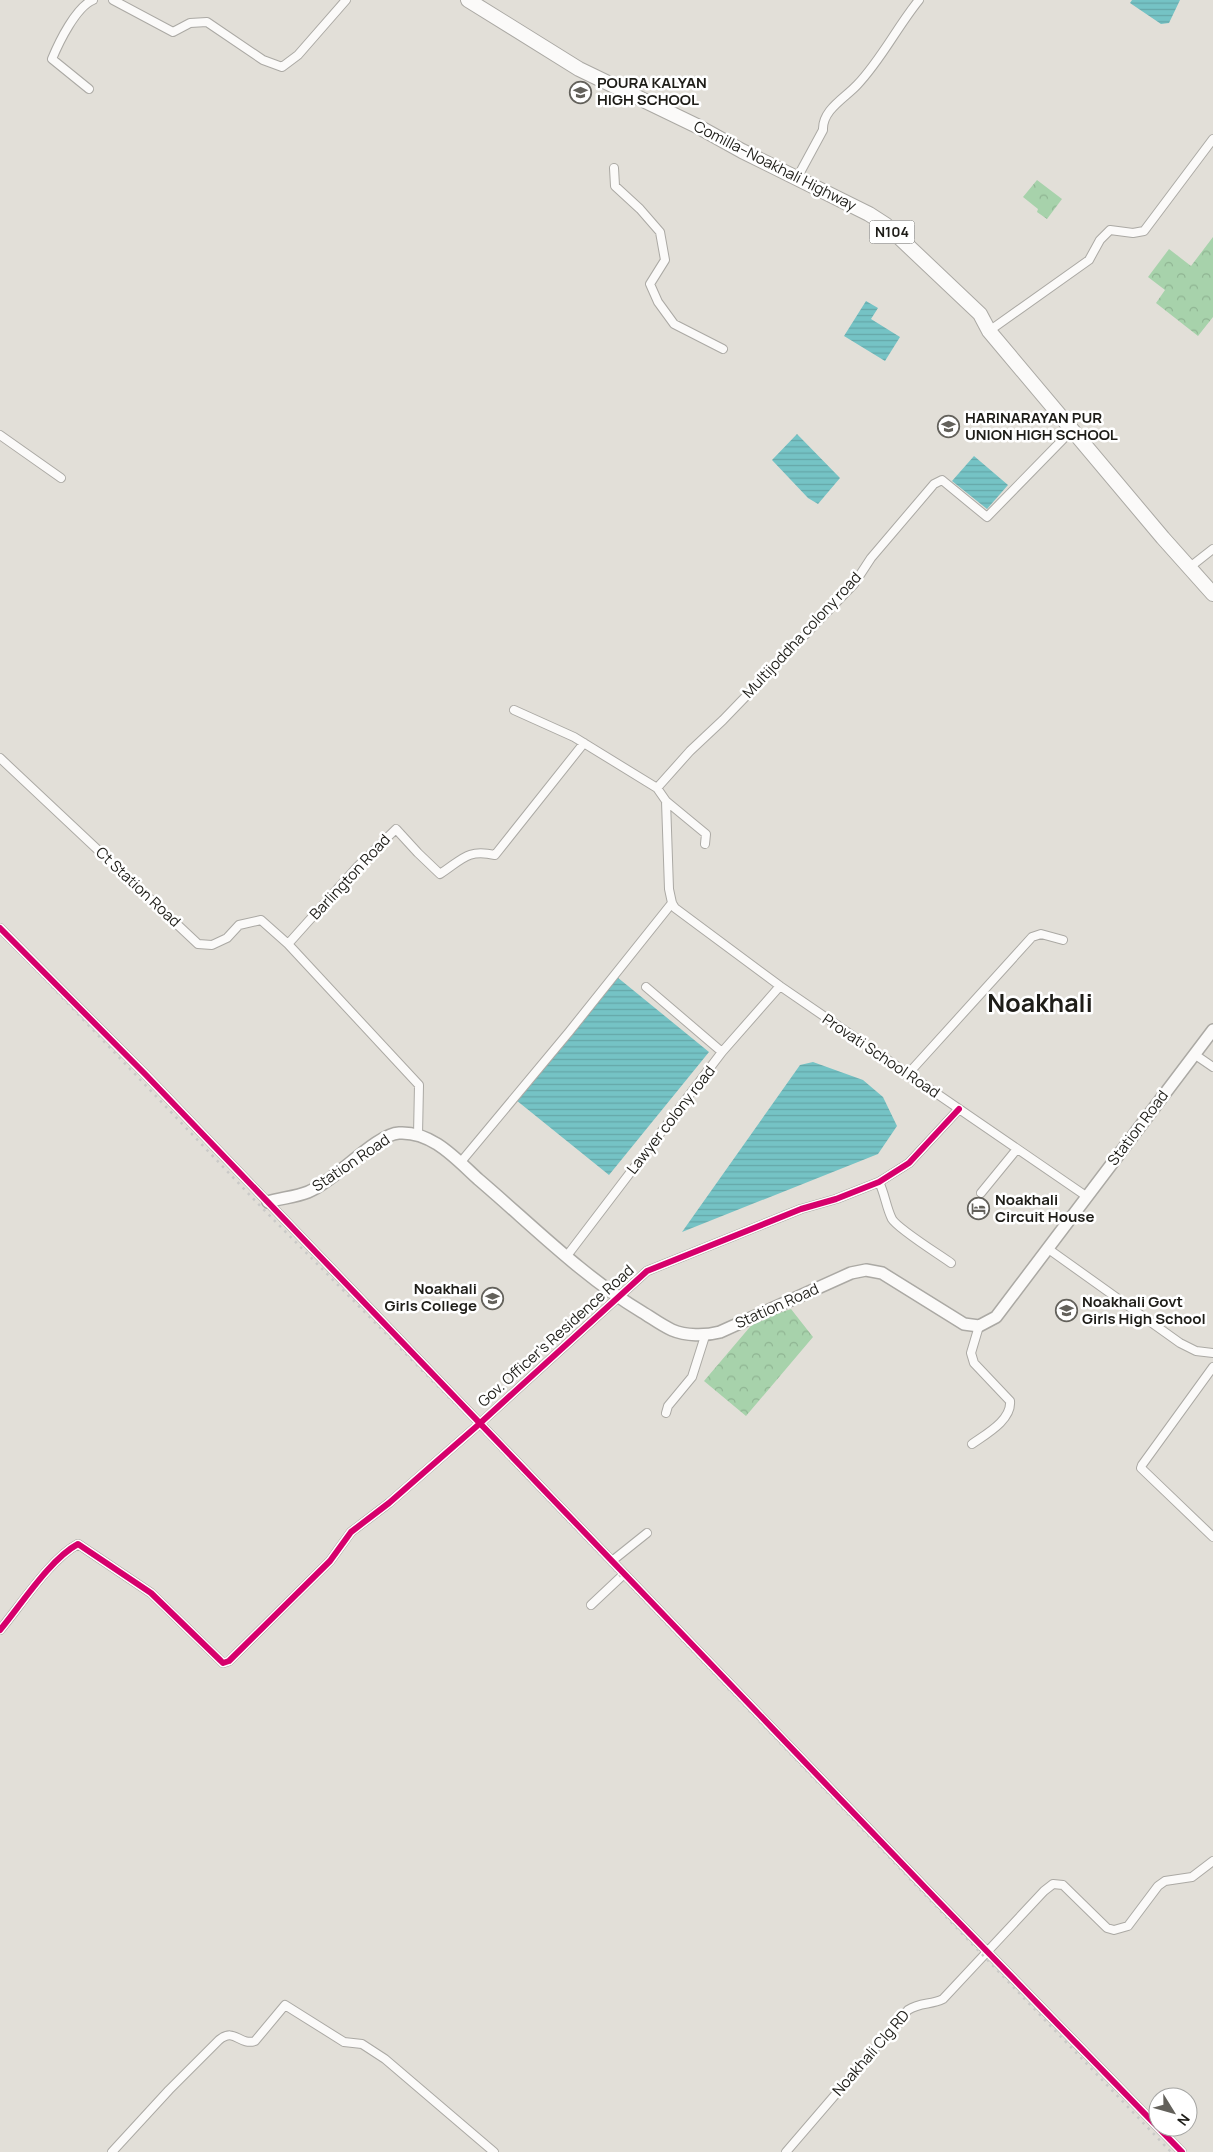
<svg xmlns="http://www.w3.org/2000/svg" width="1213" height="2152" font-family="Manrope,sans-serif">
<defs>
<pattern id="park-crowns" width="20" height="18" patternUnits="userSpaceOnUse" patternTransform="scale(1.25)"><rect width="20" height="18" fill="#a7d2ab"/><path d="M2 6a3 3 0 1 1 6 0M12 15a3 3 0 1 1 6 0" fill="none" stroke="#8fb492"/></pattern>
<pattern id="water-rules" width="6" height="5" patternUnits="userSpaceOnUse" patternTransform="scale(1.25)"><rect width="6" height="5" fill="#75c3c5"/><path d="M0 2.5h6" fill="none" stroke="#65a7a8"/></pattern>
</defs>
<rect width="100%" height="100%" fill="#e2dfd8"/>
<path fill="url(#park-crowns)" d="M1037,180L1062,199L1047,219L1037,212L1038,209L1023,197Z
M1213,237V317L1198,336L1156,303L1165,290L1148,277L1169,249L1191,266Z
M791,1309L813,1337L746,1416L704,1381L755,1321Z"/>
<path fill="url(#water-rules)" d="M1132,0H1180L1169,23L1161,24L1130,3Z
M866,301L878,308L871,319L900,337L885,361L844,336Z
M797,434L840,478L818,504L808,498L772,460Z
M974,456L1008,485L987,509L952,481Z
M617,977L709,1052L609,1175L516,1100Z
M813,1062L863,1080L883,1097L897,1126L878,1154L682,1232L800,1065Z"/>
<g fill="none" stroke-linecap="round" stroke-linejoin="round">
<defs>
<path id="street" d="M113,0L173,32L190,23L207,22L263,60L282,67L298,55L346,0
M89,89L52,59C59,42 76,7 93,0
M614,168L615,186L640,209L660,232L665,260L650,284L658,302L674,324L723,349
M797,178L823,130C822,110 845,98 857,85C881,60 897,27 919,0
M989,331L1089,260L1100,240L1110,230L1133,233L1144,231L1213,139
M0,435L61,478
M1190,567L1213,549
M514,710L574,737L657,788L666,801L669,889L672,903L675,908L780,986L1086,1196
M0,758L198,944L212,945L227,938L239,925L261,920L288,944
M657,788L690,751L723,720L854,584L871,558L934,484L942,480L987,517L1073,429
M666,801L706,834L705,844
M0,928L145,1074L939,1902L1182,2152
M646,987L722,1052
M1194,1054L1213,1067
M907,1075L1032,937L1041,934L1063,940
M418,1135L419,1085L288,944L358,866L396,829L418,853L440,874C463,859 467,849 495,855L584,743
M460,1163L569,1032L672,903
M879,1182C885,1194 886,1207 892,1219C898,1229 940,1255 951,1263
M981,1193L1017,1149
M1047,1248L1180,1343L1196,1351L1213,1353
M566,1257L722,1052L780,986
M1213,1367L1142,1465L1141,1468L1213,1537
M666,1413L668,1406L692,1377L705,1336
M972,1444C986,1434 1012,1420 1010,1401L974,1363L971,1353L979,1326
M612,1561L647,1533
M591,1605L624,1574
M0,1630C21,1605 50,1559 78,1544L151,1593L220,1660L223,1663L229,1661L330,1561L351,1532L389,1503L477,1426L647,1271L801,1209L836,1199L879,1182L909,1163L959,1109
M112,2152L169,2090L219,2040C235,2027 239,2046 255,2041L285,2005L344,2042L362,2044L385,2059L494,2152
M786,2152L908,2010C920,2002 931,2005 943,1999L1044,1891L1053,1884L1063,1885L1107,1928L1114,1930L1128,1926L1158,1886L1165,1881L1192,1877L1213,1861"/>
<path id="secondary" d="M268,1202C281,1198 296,1197 308,1192C335,1181 376,1134 399,1133C432,1131 456,1159 478,1179C532,1225 582,1276 642,1312C652,1318 661,1325 672,1330C686,1336 705,1336 720,1332L851,1273L866,1270L882,1273L964,1324L979,1326L996,1317L1213,1030"/>
<path id="highway" d="M468,0L579,69L697,126L742,151L869,214L886,225L980,314L989,331L1163,538L1213,594"/>
</defs>
<use href="#street" stroke="#aba9a4" stroke-width="10"/>
<use href="#secondary" stroke="#aba9a4" stroke-width="14"/>
<use href="#highway" stroke="#aba9a4" stroke-width="16"/>
<use href="#street" stroke="#fbfaf9" stroke-width="8"/>
<use href="#secondary" stroke="#fbfaf9" stroke-width="11"/>
<use href="#highway" stroke="#fbfaf9" stroke-width="14"/>
<path stroke="#cacac8" stroke-width="2.5" stroke-dasharray="2.5 5" stroke-linecap="butt" d="M0,932L264,1210L477,1426L1171,2152"/>
<defs>
<path id="cycleway" d="M0,928L145,1074L939,1902L1182,2152
M0,1630C21,1605 50,1559 78,1544L151,1593L220,1660L223,1663L229,1661L330,1561L351,1532L389,1503L477,1426L647,1271L801,1209L836,1199L879,1182L909,1163L959,1109"/>
</defs>
<use href="#cycleway" stroke="#fff" stroke-width="9"/>
<use href="#cycleway" stroke="#d6006c" stroke-width="6"/>
</g>
<defs>
<symbol id="school-ring" viewBox="-11 -11 22 22"><circle r="9.5" fill="#fff" stroke="#63615b" stroke-width="1.5"/><path d="M0-5L7-2L0 1L-7-2ZM-4 1L0 2.5L4 1V4Q0 6-4 4Z" fill="#63615b"/></symbol>
<symbol id="hotel-ring" viewBox="-11 -11 22 22"><circle r="9.5" fill="#fff" stroke="#63615b" stroke-width="1.5"/><path d="M-6-4.5h1.5V1H6V5H4.5V3h-9V5H-6ZM-4 0a1.8 1.8 0 1 1 3.6 0ZM.5 0V-2.5h3Q6-2.5 6 0Z" fill="#63615b"/></symbol>
<symbol id="university-ring" viewBox="-11 -11 22 22"><circle r="9.5" fill="#fff" stroke="#63615b" stroke-width="1.5"/><path d="M0-5L7-2L0 1L-7-2ZM-4 1L0 2.5L4 1V4Q0 6-4 4Z" fill="#63615b"/></symbol>
</defs>
<g fill-rule="evenodd">
<use href="#school-ring" x="568" y="80" width="25" height="25"/>
<use href="#school-ring" x="936" y="414" width="25" height="25"/>
<use href="#hotel-ring" x="966" y="1196" width="25" height="25"/>
<use href="#university-ring" x="480" y="1286" width="25" height="25"/>
<use href="#school-ring" x="1054" y="1298" width="25" height="25"/>
</g>
<g text-anchor="middle" stroke-width="5" stroke-linejoin="round" paint-order="stroke">
<rect fill="#fff" stroke="#62615d" stroke-width="1" x="869.5" y="220.5" width="45" height="23" rx="4"/>
<g font-size="14" font-weight="bold" fill="#1e1d18">
<text x="892" y="237">N104</text>
</g>
<g font-size="15" font-weight="bold" fill="#1e1d18" stroke="#fff" text-anchor="start">
<text x="597" y="88">POURA KALYAN<tspan x="597" dy="17">HIGH SCHOOL</tspan></text>
<text x="965" y="423">HARINARAYAN PUR<tspan x="965" dy="17">UNION HIGH SCHOOL</tspan></text>
<text x="995" y="1205">Noakhali<tspan x="995" dy="17">Circuit House</tspan></text>
<text x="477" y="1294" text-anchor="end">Noakhali<tspan x="477" dy="17">Girls College</tspan></text>
<text x="1082" y="1307">Noakhali Govt<tspan x="1082" dy="17">Girls High School</tspan></text>
</g>
<g font-size="15" fill="#1e1d18" stroke="#fff">
<text transform="translate(775 166) rotate(27)" y="5">Comilla–Noakhali Highway</text>
<text transform="translate(802 635) rotate(-47)" y="5">Multijoddha colony road</text>
<text transform="translate(350 877) rotate(-47)" y="5">Barlington Road</text>
<text transform="translate(138 887) rotate(43)" y="5">Ct Station Road</text>
<text transform="translate(881 1056) rotate(34)" y="5">Provati School Road</text>
<text transform="translate(671 1120) rotate(-52)" y="5">Lawyer colony road</text>
<text transform="translate(1138 1128) rotate(-53)" y="5">Station Road</text>
<text transform="translate(351 1163) rotate(-34)" y="5">Station Road</text>
<text transform="translate(777 1306) rotate(-24)" y="5">Station Road</text>
<text transform="translate(556 1336) rotate(-42)" y="5">Gov. Officer's Residence Road</text>
<text transform="translate(871 2053) rotate(-49)" y="5">Noakhali Clg RD</text>
</g>
<g font-size="25" font-weight="bold" fill="#1e1d18" stroke="#fff">
<text x="1040" y="1012">Noakhali</text>
</g>
</g>
<g transform="translate(1173 2112) rotate(127)"><circle r="24" fill="#ffffff" stroke="#a5a5a3"/>
<path d="M0-4L9 19L0 12L-9 19Z" fill="#63615b"/>
<text y="-8" font-size="14" font-weight="bold" text-anchor="middle" fill="#1e1d18">N</text>
</g>
</svg>
